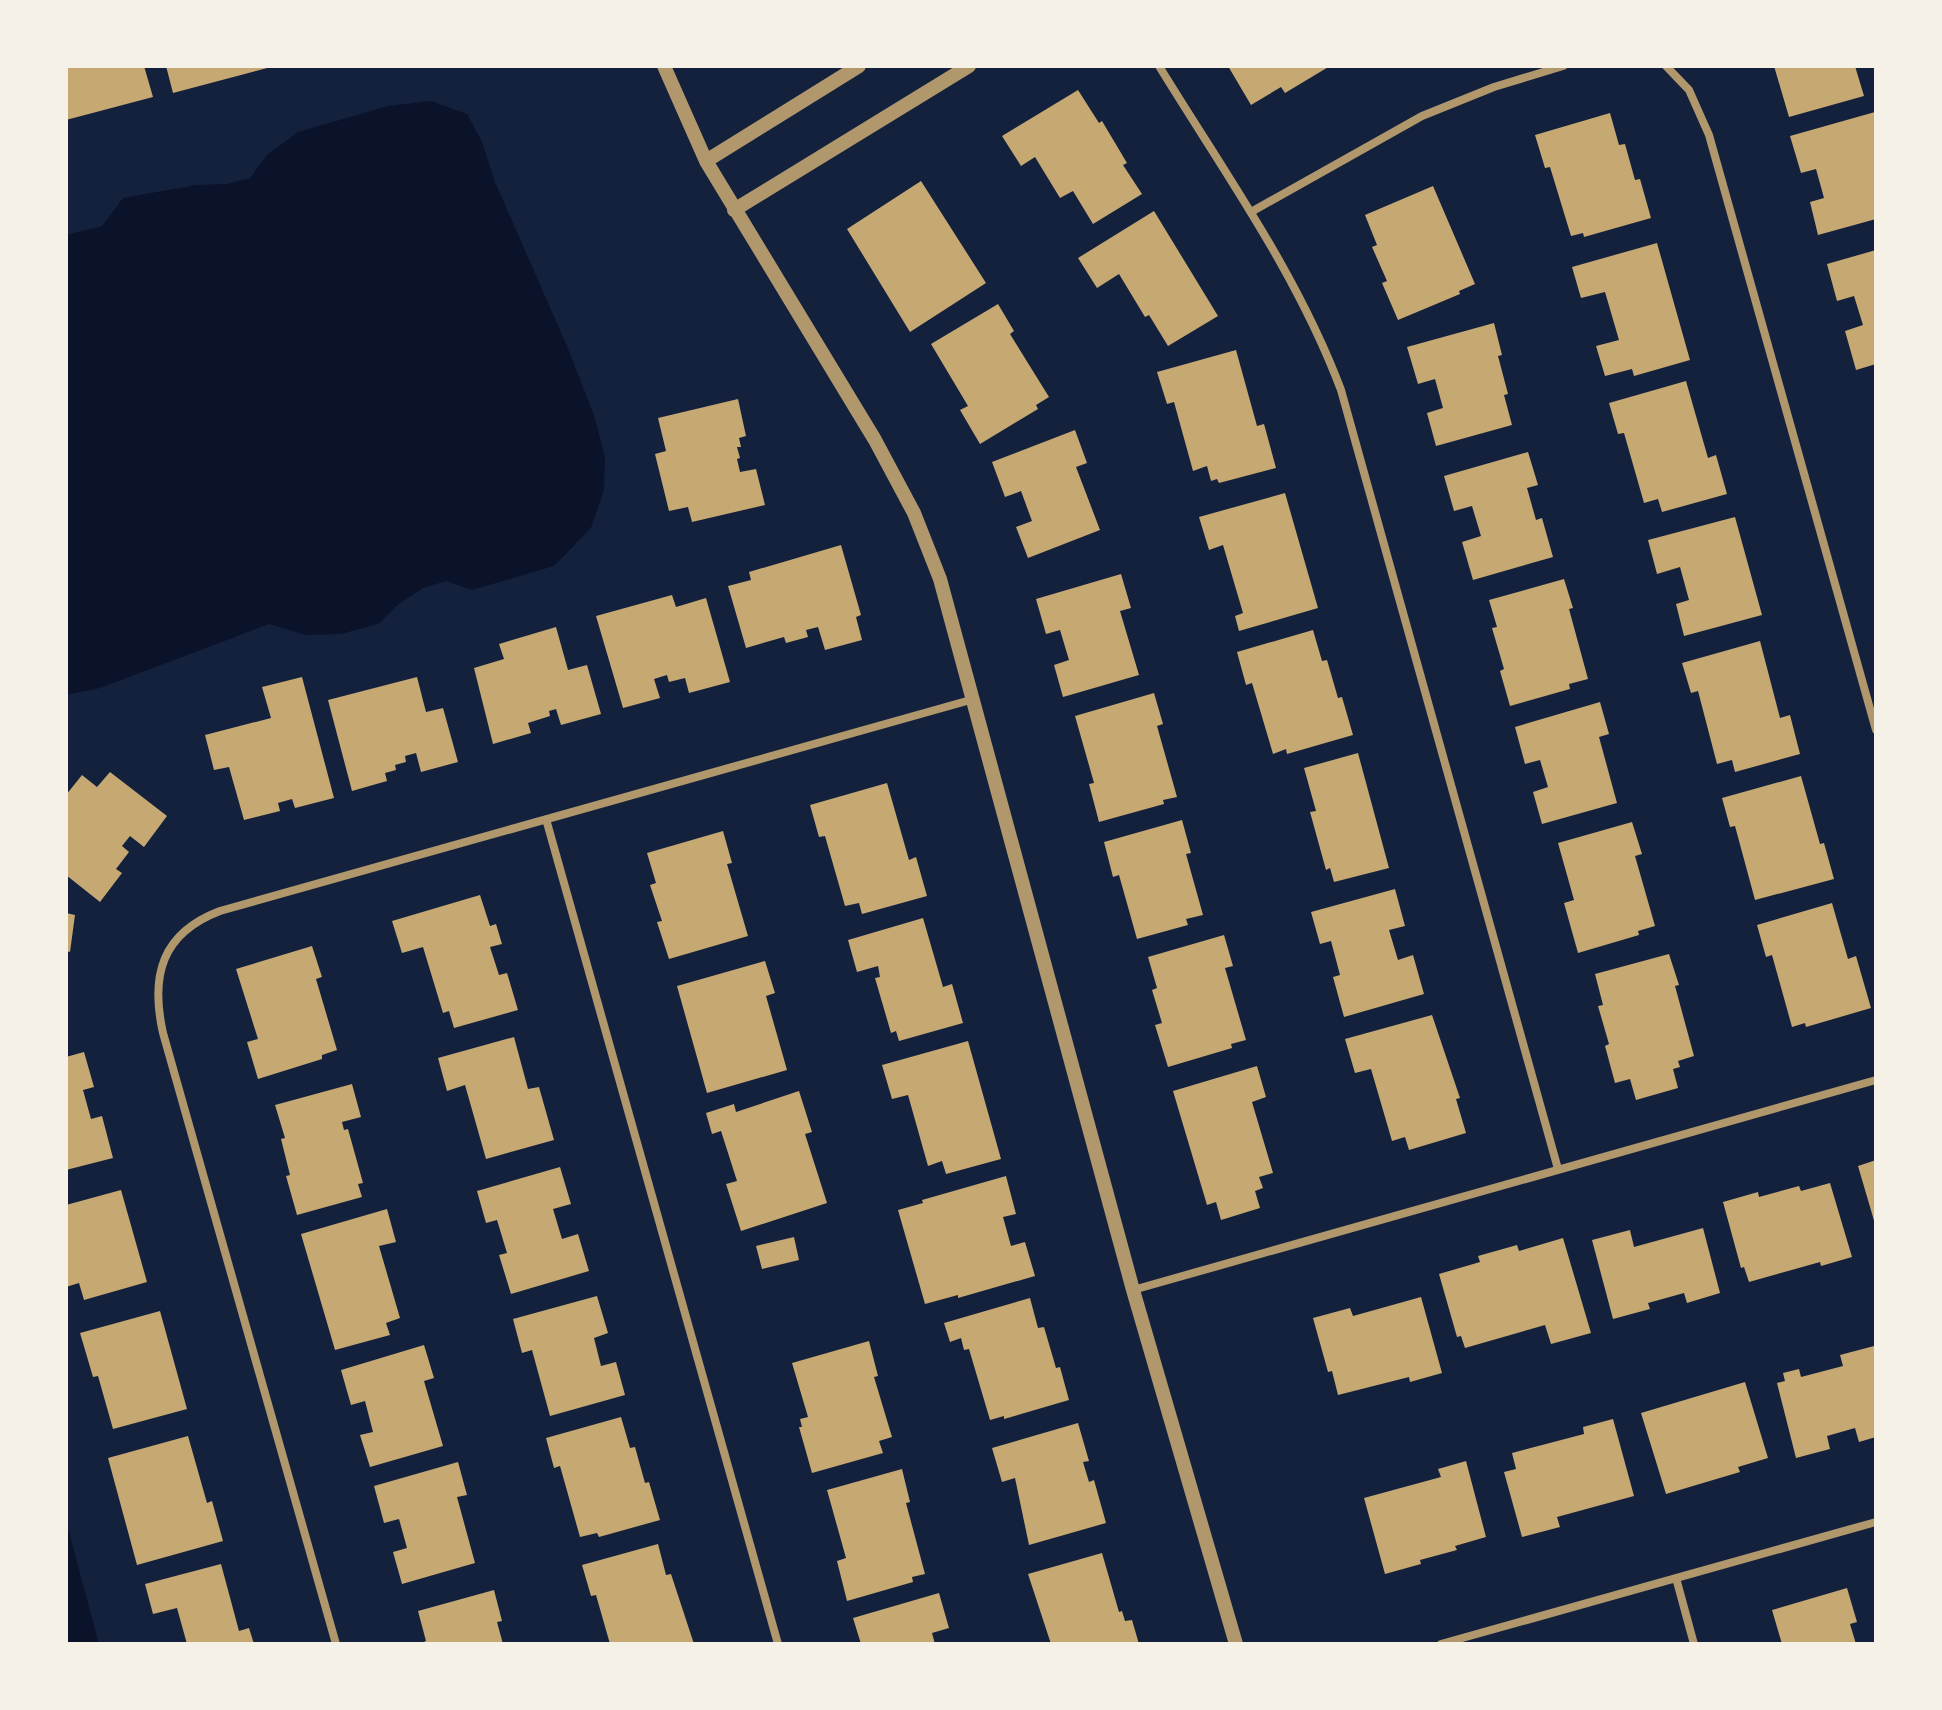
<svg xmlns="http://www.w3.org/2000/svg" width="1942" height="1710" font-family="'Archivo Narrow',sans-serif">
<rect width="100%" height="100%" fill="#14213d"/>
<path fill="#0b132b" d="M431,101L467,114L482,142L495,182L567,346L594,415L605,457L604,490L591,528L554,566L472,590L446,581L423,588L399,604L378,624L341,634L306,635L269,624L100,688L66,695V235L102,226L123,198L196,185L227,184L250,178L267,155L298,132L388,106Z
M66,1521L99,1644H66Z"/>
<path fill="#c6a872" d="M66,66H144L153,97L66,120Z
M166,66H271V67L173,93Z
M1228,66H1330L1285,93L1281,87L1251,105Z
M1774,66H1855L1864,96L1789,117Z
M1078,90L1099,123L1102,121L1127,163L1123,165L1142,194L1093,224L1073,191L1060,198L1035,157L1021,166L1002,136Z
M1875,112L1876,219L1818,235L1810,202L1824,198L1816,169L1801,173L1790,136Z
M1610,113L1619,145L1625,144L1635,180L1640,179L1651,218L1584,237L1583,233L1571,236L1550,167L1545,168L1535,135Z
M921,181L986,283L910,332L847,229Z
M1433,186L1475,284L1459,291L1460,294L1398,320L1382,283L1387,281L1372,247L1377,245L1365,215Z
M1154,211L1218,316L1168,346L1149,315L1145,317L1119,274L1097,288L1078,258Z
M1657,243L1690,360L1634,376L1632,369L1605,376L1596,346L1619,340L1605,292L1581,298L1572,267Z
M1876,250V364L1856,370L1845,331L1863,325L1854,296L1837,301L1827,264Z
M998,304L1014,331L1010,334L1049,397L1036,405L1038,409L980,444L960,410L968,406L931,344Z
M1494,323L1502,355L1498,356L1508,394L1504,395L1512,425L1436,446L1427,413L1443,408L1435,379L1418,384L1407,347Z
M1236,350L1257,426L1264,424L1276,468L1219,483L1217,479L1211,481L1207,466L1193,471L1174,402L1167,404L1157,372Z
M1686,381L1708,458L1716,455L1727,494L1662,512L1658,499L1644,503L1624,433L1618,434L1609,403Z
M738,399L746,436L739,438L741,447H737L740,458L737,459L740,472L756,469L765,505L692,522L688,507L669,511L655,454L666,451L658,418Z
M1075,430L1087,463L1076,467L1100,530L1028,558L1016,527L1032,521L1021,491L1005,497L992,462Z
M1528,452L1538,485L1527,488L1536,520L1542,518L1553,557L1473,580L1462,542L1481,536L1472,506L1454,511L1444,476Z
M1285,493L1318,608L1239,631L1235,616L1243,613L1223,545L1209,550L1199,517Z
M1735,517L1762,615L1684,636L1676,604L1689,600L1680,567L1657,574L1648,540Z
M841,545L861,615L856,617L862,640L825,650L818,627L806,630L808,637L786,643L784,637L746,648L728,586L751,580L749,572Z
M1121,574L1131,608L1120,611L1139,675L1063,697L1054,665L1069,660L1060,630L1046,634L1036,599Z
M1564,579L1573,608L1569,609L1588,679L1569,684L1570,689L1510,706L1500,671L1504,669L1492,628L1497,627L1489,600Z
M672,595L676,607L706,598L730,682L689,693L685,678L669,682L667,675L654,679L660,698L623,708L596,616Z
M556,627L568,670L587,665L601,714L561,725L556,709L549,711L550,716L528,723L531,733L493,744L474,668L504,659L499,644Z
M1313,630L1322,661L1327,660L1338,698L1342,697L1353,735L1287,754L1286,749L1273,754L1252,683L1246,685L1237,652Z
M1760,641L1780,718L1790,715L1800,754L1735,772L1732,760L1717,764L1698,691L1691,693L1682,663Z
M302,677L334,798L295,808L292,799L278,803L280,811L244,820L229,767L214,770L205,735L271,718L262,687Z
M417,677L426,712L443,708L458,762L421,772L416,753L405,756L406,762L395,765L396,770L385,773L387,781L352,791L328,700Z
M1154,693L1163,724L1157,726L1177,797L1163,800L1164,804L1099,822L1089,784L1094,783L1075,716Z
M1600,702L1609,734L1599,737L1617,803L1542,824L1533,792L1548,787L1540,760L1525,764L1515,727Z
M1358,753L1389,868L1334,882L1330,868L1326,870L1310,812L1316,811L1304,768Z
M110,772L167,816L144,847L130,836L122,846L129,852L116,869L122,873L100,902L66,875V795L82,775L97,787Z
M1801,776L1820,844L1824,843L1834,879L1755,900L1735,826L1730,827L1722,798Z
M887,783L909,860L916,857L927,896L862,914L859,903L845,906L825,836L819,837L810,805Z
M1182,820L1191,853L1186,854L1203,915L1186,919L1188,925L1137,939L1119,875L1113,877L1104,842Z
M1632,822L1642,854L1635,856L1655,926L1638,931L1639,935L1578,953L1564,903L1574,900L1558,843Z
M723,831L732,863L727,864L748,936L669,959L657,922L662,921L650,885L656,883L647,853Z
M1395,889L1405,926L1389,930L1398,960L1413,955L1424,994L1344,1017L1333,977L1340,975L1331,941L1320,944L1311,912Z
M480,895L490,926L496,924L502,944L490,947L499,975L507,973L518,1010L454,1028L449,1011L443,1013L423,947L402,953L392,921Z
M1832,903L1848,959L1856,956L1871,1008L1806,1027L1805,1023L1792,1027L1772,955L1766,957L1757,925Z
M66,913L75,915L70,952L66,951Z
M923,918L943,987L952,984L963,1023L899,1041L896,1031L891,1033L875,978L880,977L878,966L857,972L848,940Z
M1224,935L1233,966L1225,968L1246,1040L1231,1044L1232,1048L1168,1067L1155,1025L1162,1023L1152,990L1157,988L1148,957Z
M312,946L322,977L316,979L337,1050L322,1055V1059L258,1079L247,1042L258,1039L236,969Z
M1669,954L1679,985L1675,986L1694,1056L1678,1061L1680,1067L1673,1069L1678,1088L1636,1100L1630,1079L1615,1083L1605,1046L1609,1044L1598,1006L1603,1005L1595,974Z
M765,961L775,993L766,996L787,1070L707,1093L677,986Z
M1432,1015L1460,1098L1456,1099L1466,1133L1409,1150L1405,1137L1392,1141L1371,1069L1355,1073L1345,1039Z
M514,1037L528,1089L539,1087L554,1140L486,1159L465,1085L447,1091L438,1058Z
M968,1041L1001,1159L946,1174L942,1161L928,1166L908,1095L892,1099L882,1065Z
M84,1052L94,1087L83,1090L91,1119L102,1116L113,1158L66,1170V1057Z
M1257,1066L1266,1097L1252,1102L1273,1173L1259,1177L1263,1188L1255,1191L1260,1208L1221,1220L1216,1202L1207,1205L1173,1091Z
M352,1084L361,1117L342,1122L344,1130L348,1129L363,1183L358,1184L362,1197L297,1215L286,1176L290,1175L281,1139L285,1138L275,1105Z
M799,1091L812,1132L805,1134L827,1203L741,1231L726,1184L737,1181L721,1131L712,1134L706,1113L734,1104L736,1112Z
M1876,1160V1224H1875L1858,1166Z
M560,1167L571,1204L553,1209L562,1239L578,1234L589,1271L511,1294L499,1255L507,1253L497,1220L486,1223L477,1191Z
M1006,1176L1016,1214L1003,1217L1011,1246L1025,1242L1035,1276L958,1298V1295L925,1304L898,1210L923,1203L922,1200Z
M1830,1183L1852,1257L1821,1266L1820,1262L1749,1282L1744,1267L1741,1268L1723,1202L1758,1192L1759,1197L1799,1186L1801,1191Z
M121,1190L147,1282L84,1300L79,1283L66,1287V1205Z
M387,1209L396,1242L379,1246L400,1318L386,1323L390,1335L335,1350L301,1234Z
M1703,1228L1720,1293L1687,1303L1684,1293L1648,1303L1650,1309L1613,1319L1592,1240L1630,1230L1634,1247Z
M794,1237L799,1260L762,1269L756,1246Z
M1563,1238L1591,1333L1551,1344L1545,1325L1465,1348L1461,1336L1457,1337L1439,1274L1480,1262L1478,1256L1517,1245L1519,1251Z
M597,1296L608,1333L594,1338L601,1366L616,1362L625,1395L550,1416L532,1350L522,1353L513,1319Z
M1421,1297L1442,1373L1410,1382L1409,1377L1338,1395L1332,1371L1328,1372L1313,1318L1350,1308L1353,1316Z
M1030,1298L1038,1328L1044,1327L1056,1368L1060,1367L1069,1400L1004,1419V1416L990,1420L969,1349L964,1350L961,1338L950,1342L944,1323Z
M160,1311L187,1409L113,1429L98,1376L93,1377L80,1333Z
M869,1341L878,1376L874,1377L892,1437L879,1441L883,1453L812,1473L799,1427H802L800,1419L808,1417L792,1363Z
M424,1345L434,1378L424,1381L443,1446L370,1467L360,1435L373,1432L365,1401L351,1405L341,1370Z
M1874,1346L1876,1437L1859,1442L1855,1428L1827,1436L1830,1449L1796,1458L1777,1383L1785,1381L1783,1373L1799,1369L1801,1377L1843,1366L1840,1355Z
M1745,1382L1768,1458L1738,1467L1740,1472L1666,1494L1641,1413Z
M621,1417L630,1448L635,1447L645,1483L649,1482L660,1520L599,1537L597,1533L580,1537L560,1466L554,1468L546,1438Z
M1613,1419L1634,1496L1557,1517L1560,1527L1522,1537L1504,1472L1516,1469L1512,1453L1584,1434L1583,1427Z
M1078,1423L1089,1461L1083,1462L1089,1482L1094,1480L1106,1523L1029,1545L1015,1478L1002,1482L992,1448Z
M188,1436L207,1503L212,1501L223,1541L137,1565L108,1458Z
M1466,1461L1486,1537L1455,1546L1457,1550L1420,1560L1421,1564L1385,1574L1364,1498L1441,1477L1438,1469Z
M458,1462L467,1495L457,1497L475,1563L402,1584L393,1552L407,1548L399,1519L384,1523L374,1486Z
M902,1469L910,1502L906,1503L925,1574L912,1577L913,1582L847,1601L837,1561L846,1558L827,1490Z
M658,1544L666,1575L671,1574L694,1644H610L596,1595L591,1596L582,1565Z
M1102,1553L1119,1612L1122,1611L1125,1621L1132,1620L1139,1644H1051L1028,1574Z
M221,1564L239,1631L249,1628L254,1644H187L177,1608L153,1614L145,1584Z
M1847,1588L1857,1622L1850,1624L1856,1644H1782L1772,1610Z
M494,1590L502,1621L497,1622L503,1644H419L426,1641L418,1611Z
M939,1593L949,1628L932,1633L935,1644H861L853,1618Z"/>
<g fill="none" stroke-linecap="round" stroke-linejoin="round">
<path stroke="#b1986c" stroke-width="8" d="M1159,66C1224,172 1297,273 1341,390L1558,1169
M1666,66L1689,90L1709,135L1876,730
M1251,212L1422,116L1494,87L1563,66
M546,819L778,1644
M1133,1290L1876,1080
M1676,1578L1694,1644
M336,1644L163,1033C150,975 162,933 220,911L974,699
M1441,1644L1876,1522"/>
<path stroke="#b1986c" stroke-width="14" d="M664,66L706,161L875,440L914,513L940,579L1133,1290L1236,1644
M706,161L859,66
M734,210L969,66"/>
</g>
<rect width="1942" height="1710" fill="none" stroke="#f6f1e7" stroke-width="136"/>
</svg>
